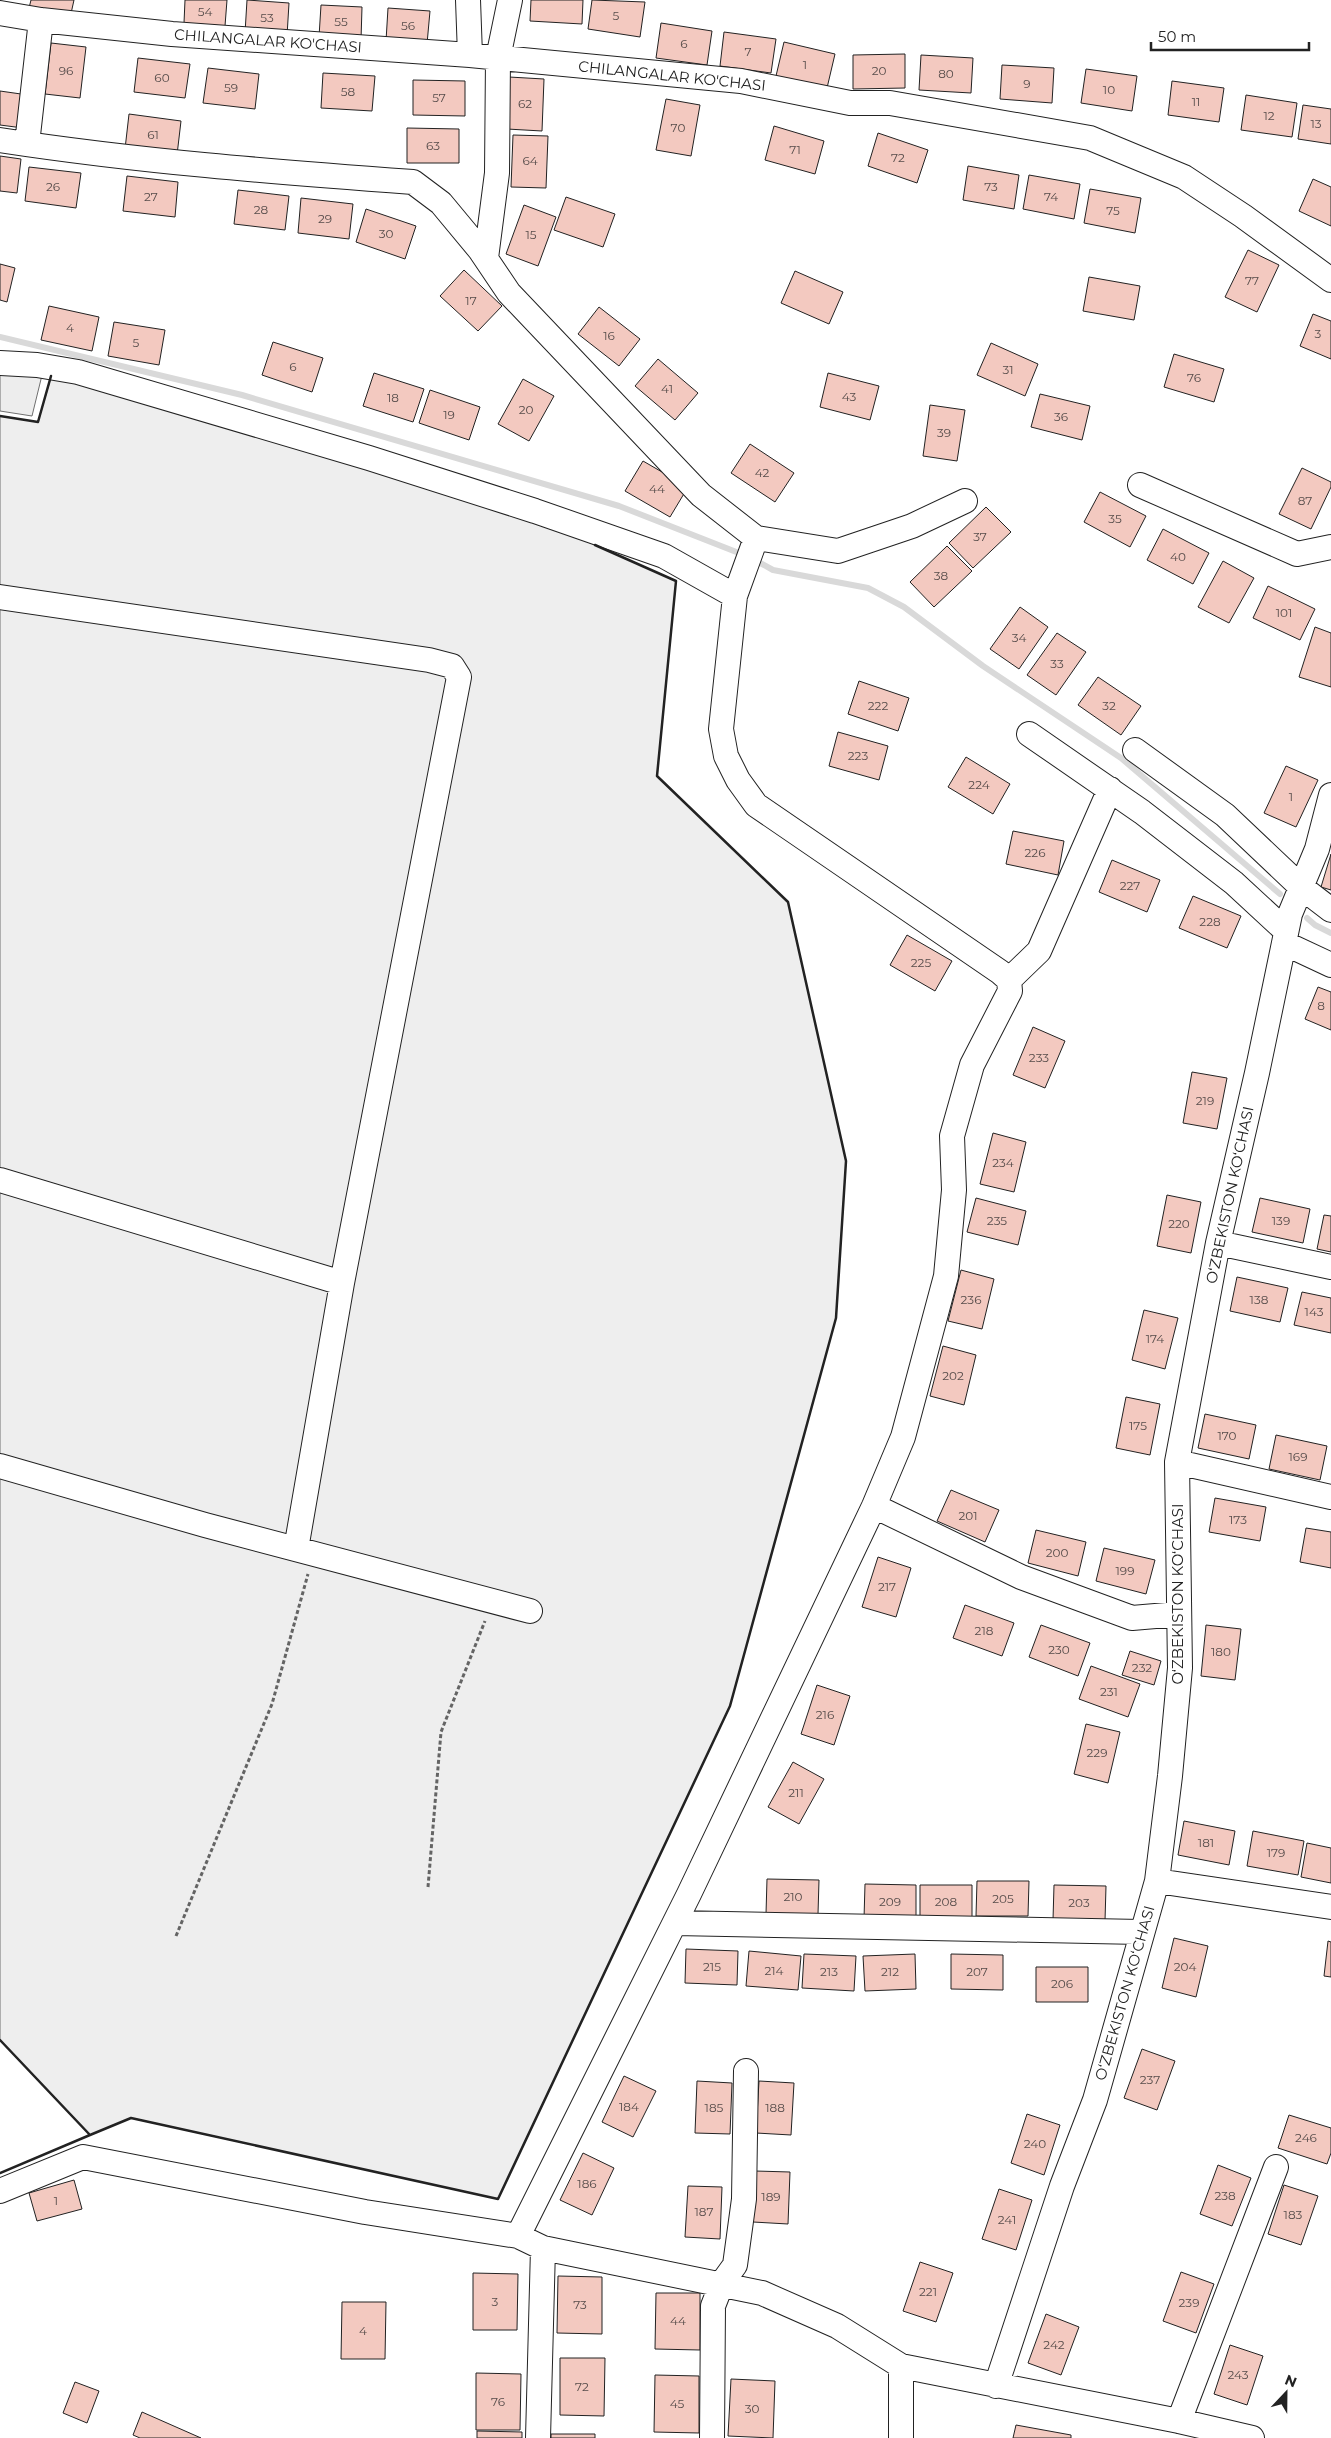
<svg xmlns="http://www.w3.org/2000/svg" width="1331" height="2438" font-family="Montserrat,sans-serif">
<rect width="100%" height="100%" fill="#fff"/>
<path fill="#eee" stroke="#6f6f6f" d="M52,374L534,518L676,581L657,776L788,902L846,1161L836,1318L730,1706L498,2199L131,2118L90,2135L0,2040V416L38,422Z"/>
<path fill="#ededed" stroke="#6f6f6f" d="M0,362L43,371L32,416L0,411Z"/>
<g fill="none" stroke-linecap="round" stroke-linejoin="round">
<path stroke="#d9d9d9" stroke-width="6" d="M0,337L242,395L619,506L744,555
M753,559L773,570L868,588L904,607L983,666L1121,758L1280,894
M1307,918L1315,925L1331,933"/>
</g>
<path fill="#f3c9c0" stroke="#222" d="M31,0H74L70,18L29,8Z
M185,0H227L225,26L184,23Z
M247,0L289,3L287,36L245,33Z
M531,0H583L582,24L530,21Z
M592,0L645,2L640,37L588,29Z
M321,5L362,7L361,40L319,37Z
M388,8L430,11L427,44L386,41Z
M661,23L712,31L707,65L656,58Z
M724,32L776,39L771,73L720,66Z
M784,42L835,54L827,88L776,76Z
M51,43L86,47L80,98L45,94Z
M905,54V88L853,89V55Z
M921,55L973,58L971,93L919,90Z
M138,58L190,64L185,98L134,92Z
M1002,65L1054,68L1052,103L1000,99Z
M208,68L259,74L255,109L203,103Z
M1086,69L1137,76L1132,111L1081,103Z
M323,73L375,76L372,111L321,108Z
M509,77L544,79L542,131L507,129Z
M413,80L465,81V116L413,115Z
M1172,81L1224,88L1219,122L1168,115Z
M0,91L28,95L23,128L0,125Z
M1246,95L1297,103L1292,137L1241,130Z
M666,99L700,105L691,156L656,150Z
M1303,105L1331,109V144L1298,139Z
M129,114L181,121L177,155L125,149Z
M774,126L824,141L815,174L765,160Z
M407,128L459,129V163H407Z
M878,133L928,150L917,183L868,166Z
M513,135L548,136L546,188L511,187Z
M0,156L21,159L17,193L0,191Z
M968,166L1019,175L1014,209L963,200Z
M29,167L81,173L76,208L25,201Z
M1029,175L1080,184L1074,219L1023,209Z
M127,176L178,182L175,217L123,211Z
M1313,179L1331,187V226L1299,211Z
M1090,189L1141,198L1135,233L1084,223Z
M238,190L289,196L285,230L234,224Z
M566,197L615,214L603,247L554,230Z
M301,198L353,204L349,239L298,233Z
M524,205L556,217L538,266L506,254Z
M366,209L416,226L405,259L356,242Z
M1248,250L1279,265L1257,312L1225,297Z
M0,264L15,268L7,302L0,300Z
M464,270L502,306L478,331L440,296Z
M795,271L843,292L829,324L781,303Z
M1089,277L1140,286L1134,320L1083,311Z
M49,306L99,317L92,351L41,340Z
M599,307L640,339L619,366L578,334Z
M1313,314L1331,321V359L1300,346Z
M114,322L165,330L159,365L108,356Z
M273,342L323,358L312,392L262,375Z
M991,343L1038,364L1025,396L977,375Z
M1174,354L1224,369L1214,402L1164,387Z
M658,359L698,393L675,420L635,386Z
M374,373L424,389L413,422L363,406Z
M828,373L879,386L870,420L820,407Z
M523,379L554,396L529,441L498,424Z
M430,390L480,407L469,440L419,423Z
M1040,394L1090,406L1082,440L1031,427Z
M930,405L965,410L957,461L923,456Z
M750,444L794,473L775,502L731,473Z
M643,461L688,487L670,517L625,491Z
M1302,468L1331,482V487L1311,529L1279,514Z
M1100,492L1146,516L1130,547L1084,522Z
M986,507L1011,532L973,568L949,543Z
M1163,529L1209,553L1193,584L1147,560Z
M947,546L972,571L934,607L910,582Z
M1223,561L1254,578L1229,623L1198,607Z
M1268,586L1315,609L1300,640L1253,618Z
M1020,607L1048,627L1019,669L990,649Z
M1315,627L1331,633V687L1299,677Z
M1057,633L1086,652L1056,695L1027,675Z
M1098,677L1141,706L1121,735L1078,705Z
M859,681L909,698L898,731L848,714Z
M838,732L888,746L879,780L829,766Z
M966,757L1010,784L993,814L948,787Z
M1286,766L1318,780L1296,827L1264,813Z
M1013,831L1064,841L1058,875L1006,864Z
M1331,854V890L1321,887Z
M1112,860L1160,880L1147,912L1099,892Z
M1193,896L1241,916L1227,948L1179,928Z
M907,935L952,961L935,991L890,965Z
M1318,987L1331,992V1030L1305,1019Z
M1033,1027L1065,1041L1045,1088L1013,1075Z
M1192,1072L1227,1078L1217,1129L1183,1123Z
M993,1133L1026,1142L1014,1192L980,1184Z
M1167,1195L1201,1202L1191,1253L1157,1246Z
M976,1198L1026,1211L1018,1245L967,1232Z
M1260,1198L1310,1209L1303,1243L1252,1232Z
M1324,1215L1331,1216V1252L1317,1249Z
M961,1270L994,1279L982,1329L948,1321Z
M1237,1277L1288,1288L1280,1322L1230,1311Z
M1302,1292L1331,1298V1333L1294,1325Z
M1144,1310L1178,1318L1165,1369L1132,1360Z
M943,1346L976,1355L964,1405L930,1396Z
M1126,1397L1160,1404L1150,1455L1116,1448Z
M1205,1414L1256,1425L1249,1459L1198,1448Z
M1276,1435L1327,1446L1320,1480L1269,1469Z
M951,1490L999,1510L985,1542L937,1521Z
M1215,1498L1266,1507L1260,1541L1209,1532Z
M1306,1528L1331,1532V1568L1300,1562Z
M1036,1530L1086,1542L1078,1576L1028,1563Z
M1104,1548L1155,1560L1146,1594L1096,1581Z
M878,1557L911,1568L896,1617L862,1607Z
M965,1605L1014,1623L1002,1656L953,1638Z
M1041,1625L1090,1643L1078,1676L1029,1657Z
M1206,1625L1241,1629L1235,1680L1201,1676Z
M1130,1651L1161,1661L1154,1685L1122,1675Z
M1091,1666L1140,1684L1128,1717L1079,1699Z
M817,1685L850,1696L834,1745L801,1734Z
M1086,1724L1120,1732L1108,1783L1074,1774Z
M793,1762L824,1779L799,1824L768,1807Z
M1184,1821L1235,1831L1229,1865L1178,1855Z
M1253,1831L1304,1841L1298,1875L1247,1866Z
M1307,1843L1331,1848V1883L1301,1877Z
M767,1879L819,1880L818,1914H766Z
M977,1881H1029L1028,1916H976Z
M865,1884L916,1885V1919H864Z
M920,1885H972V1920L920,1919Z
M1054,1885L1106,1886L1105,1921L1053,1920Z
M1174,1938L1208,1946L1196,1997L1162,1988Z
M1328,1941L1331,1942V1977L1324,1976Z
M686,1949L738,1951L737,1985L685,1983Z
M749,1951L801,1956L798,1990L746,1986Z
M804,1954L856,1956L854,1991L802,1988Z
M915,1954L916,1989L865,1991L863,1956Z
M951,1954L1003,1955V1990L951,1989Z
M1036,1967H1088V2002H1036Z
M1142,2049L1175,2061L1157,2110L1124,2098Z
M624,2076L656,2091L633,2137L602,2122Z
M697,2081L732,2083L730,2134L695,2133Z
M759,2081L794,2083L791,2135L756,2133Z
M1027,2114L1060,2125L1044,2175L1011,2163Z
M1289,2115L1331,2128V2153L1327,2164L1278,2148Z
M583,2153L614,2168L592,2215L560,2200Z
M1218,2165L1251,2178L1232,2226L1200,2214Z
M755,2171L790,2172L788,2224L753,2222Z
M74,2180L82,2209L37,2221L29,2193Z
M1284,2185L1318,2196L1301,2245L1268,2234Z
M688,2186L722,2187L720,2239L685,2237Z
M999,2189L1032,2200L1016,2250L982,2239Z
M920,2262L953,2273L936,2322L903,2311Z
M1181,2272L1214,2284L1196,2333L1163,2321Z
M473,2273L518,2274L517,2330H473Z
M558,2276L602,2277V2334L557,2333Z
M656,2293H700V2350L655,2349Z
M342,2302H386L385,2359H341Z
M1046,2314L1079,2327L1061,2375L1028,2363Z
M1230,2345L1263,2356L1247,2405L1214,2394Z
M560,2358H605L604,2416L560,2415Z
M476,2373L521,2374L520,2430H476Z
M655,2375L699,2376V2433L654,2432Z
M731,2379L775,2381L773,2438L728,2436Z
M75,2382L99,2391L87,2423L63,2413Z
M142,2412L201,2438H140L133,2435Z
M1016,2425L1071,2435V2438H1013Z
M477,2431L522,2432V2438H477Z
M551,2434H595V2438H551Z"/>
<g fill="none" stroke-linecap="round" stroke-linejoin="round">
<defs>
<path id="minor" d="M468,0L470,55
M0,13L41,20L172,34L470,55L741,81L850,103H890L1090,138L1184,177L1243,216L1331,280
M0,140C137,161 275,172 413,182L441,203L480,250L509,293L701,495L756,538L838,551L912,526L965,501
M27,144L41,20
M486,258L497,173L498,58L510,0
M0,363L37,365L78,372L369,458L535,511L664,556L735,596L721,729L726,756L738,780L756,805L1000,972L1009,980L1010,991L972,1065L952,1136L954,1190L946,1276L903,1437L874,1506L689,1894L518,2236
M1140,485L1297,554L1331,547
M735,596L756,538
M0,597L429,660L452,666L459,677L342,1283L296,1549
M1029,734L1142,812L1234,883L1286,931
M1135,750L1225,815L1301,887L1331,910
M1284,943L1331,965
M1009,980L1039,951L1110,789
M0,1180L342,1283
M1218,1243L1331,1267
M1177,1462L1331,1497
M0,1466L205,1525L530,1611
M874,1506L1021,1577L1132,1618L1179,1614
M1157,1881L1331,1907
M675,1923L1141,1932
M0,2191L83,2157L365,2212L518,2236L543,2248L762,2293L837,2326L901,2366L1179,2421L1252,2438
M901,2366V2438
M996,2386L1062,2186L1095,2100L1157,1881L1170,1776L1180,1668L1177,1462L1218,1243L1257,1073L1290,914L1317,849L1331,795
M1179,2421L1276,2167
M538,2438L543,2248
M712,2438L713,2306L722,2283L735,2265L744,2199L746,2071"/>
</defs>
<use href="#minor" stroke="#222" stroke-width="26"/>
<path stroke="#646464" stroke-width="3" stroke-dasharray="4 2.5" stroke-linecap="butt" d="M428,1887L441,1732L485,1621
M176,1936L272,1704L308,1574"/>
<use href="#minor" stroke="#fff" stroke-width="24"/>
<path stroke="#222" stroke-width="2.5" d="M0,416L38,422L51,376
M0,2040L90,2135L131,2118L498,2199L730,1706L836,1318L846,1161L788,902L657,776L676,581L595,545
M0,2173L90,2135"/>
</g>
<g text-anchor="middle" stroke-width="4" stroke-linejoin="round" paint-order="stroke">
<g font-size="12" fill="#564c4a">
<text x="205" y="16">54</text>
<text x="616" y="20">5</text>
<text x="267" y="22">53</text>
<text x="341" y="26">55</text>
<text x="408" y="30">56</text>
<text x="684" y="48">6</text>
<text x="748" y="56">7</text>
<text x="805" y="69">1</text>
<text x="66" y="75">96</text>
<text x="879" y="75">20</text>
<text x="946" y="78">80</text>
<text x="162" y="82">60</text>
<text x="1027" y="88">9</text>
<text x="231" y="92">59</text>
<text x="1109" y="94">10</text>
<text x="348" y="96">58</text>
<text x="439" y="102">57</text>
<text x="1196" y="106">11</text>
<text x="525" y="108">62</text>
<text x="1269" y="120">12</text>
<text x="1316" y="128">13</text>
<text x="678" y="132">70</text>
<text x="153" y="139">61</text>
<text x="433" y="150">63</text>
<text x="795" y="154">71</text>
<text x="898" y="162">72</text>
<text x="530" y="165">64</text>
<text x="53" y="191">26</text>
<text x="991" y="191">73</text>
<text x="151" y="201">27</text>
<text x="1051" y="201">74</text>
<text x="261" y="214">28</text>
<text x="1113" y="215">75</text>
<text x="325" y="223">29</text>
<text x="386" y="238">30</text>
<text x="531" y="239">15</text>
<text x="1252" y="285">77</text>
<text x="471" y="305">17</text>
<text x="70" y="332">4</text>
<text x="1318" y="338">3</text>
<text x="609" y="340">16</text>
<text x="136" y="347">5</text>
<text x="293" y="371">6</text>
<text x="1008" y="374">31</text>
<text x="1194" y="382">76</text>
<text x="667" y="393">41</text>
<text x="849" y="401">43</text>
<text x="393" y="402">18</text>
<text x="526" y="414">20</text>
<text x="449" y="419">19</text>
<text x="1061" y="421">36</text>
<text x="944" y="437">39</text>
<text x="762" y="477">42</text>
<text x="657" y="493">44</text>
<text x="1305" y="505">87</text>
<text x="1115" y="523">35</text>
<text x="980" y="541">37</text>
<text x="1178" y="561">40</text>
<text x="941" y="580">38</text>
<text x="1284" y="617">101</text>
<text x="1019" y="642">34</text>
<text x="1057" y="668">33</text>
<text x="878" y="710">222</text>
<text x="1109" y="710">32</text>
<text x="858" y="760">223</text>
<text x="979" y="789">224</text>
<text x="1291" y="801">1</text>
<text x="1035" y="857">226</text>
<text x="1130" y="890">227</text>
<text x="1210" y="926">228</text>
<text x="921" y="967">225</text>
<text x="1321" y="1010">8</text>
<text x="1039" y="1062">233</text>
<text x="1205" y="1105">219</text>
<text x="1003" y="1167">234</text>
<text x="997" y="1225">235</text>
<text x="1281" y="1225">139</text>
<text x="1179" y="1228">220</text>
<text x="971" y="1304">236</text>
<text x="1259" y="1304">138</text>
<text x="1314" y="1316">143</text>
<text x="1155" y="1343">174</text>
<text x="953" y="1380">202</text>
<text x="1138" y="1430">175</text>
<text x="1227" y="1440">170</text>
<text x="1298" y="1461">169</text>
<text x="968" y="1520">201</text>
<text x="1238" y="1524">173</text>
<text x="1057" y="1557">200</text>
<text x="1125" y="1575">199</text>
<text x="887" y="1591">217</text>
<text x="984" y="1635">218</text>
<text x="1059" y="1654">230</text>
<text x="1221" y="1656">180</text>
<text x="1142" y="1672">232</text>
<text x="1109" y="1696">231</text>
<text x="825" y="1719">216</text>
<text x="1097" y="1757">229</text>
<text x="796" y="1797">211</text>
<text x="1206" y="1847">181</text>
<text x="1276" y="1857">179</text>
<text x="793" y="1901">210</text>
<text x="1003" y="1903">205</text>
<text x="890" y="1906">209</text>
<text x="946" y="1906">208</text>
<text x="1079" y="1907">203</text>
<text x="712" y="1971">215</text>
<text x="1185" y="1971">204</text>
<text x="774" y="1975">214</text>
<text x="829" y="1976">213</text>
<text x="890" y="1976">212</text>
<text x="977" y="1976">207</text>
<text x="1062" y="1988">206</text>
<text x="1150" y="2084">237</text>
<text x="629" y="2111">184</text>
<text x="714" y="2112">185</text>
<text x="775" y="2112">188</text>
<text x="1306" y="2142">246</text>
<text x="1035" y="2148">240</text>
<text x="587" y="2188">186</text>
<text x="1225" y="2200">238</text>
<text x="771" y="2201">189</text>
<text x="56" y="2205">1</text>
<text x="704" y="2216">187</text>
<text x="1293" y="2219">183</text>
<text x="1007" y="2224">241</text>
<text x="928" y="2296">221</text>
<text x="495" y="2306">3</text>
<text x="1189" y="2307">239</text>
<text x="580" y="2309">73</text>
<text x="678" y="2325">44</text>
<text x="363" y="2335">4</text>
<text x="1054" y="2349">242</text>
<text x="1238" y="2379">243</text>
<text x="582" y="2391">72</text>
<text x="498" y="2406">76</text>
<text x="677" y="2408">45</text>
<text x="752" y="2413">30</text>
</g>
<g font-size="15" fill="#222" stroke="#fff">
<text transform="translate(268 41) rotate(4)" y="5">CHILANGALAR KO'CHASI</text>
<text transform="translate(672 76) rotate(6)" y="5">CHILANGALAR KO'CHASI</text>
<text transform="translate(1230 1195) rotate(-78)" y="5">O‘ZBEKISTON KO‘CHASI</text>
<text transform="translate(1178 1594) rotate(-90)" y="5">O‘ZBEKISTON KO‘CHASI</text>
<text transform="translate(1125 1993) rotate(-74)" y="5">O‘ZBEKISTON KO‘CHASI</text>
</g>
</g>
<g transform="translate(1286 2393) rotate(22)" stroke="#ffffff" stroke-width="4" paint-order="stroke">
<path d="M0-4L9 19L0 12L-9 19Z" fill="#222222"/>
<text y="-8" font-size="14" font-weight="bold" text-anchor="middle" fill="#222222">N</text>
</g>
<path d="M1151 42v8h158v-8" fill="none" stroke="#222222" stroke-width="2.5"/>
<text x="1158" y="42" font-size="15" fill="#222222" stroke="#ffffff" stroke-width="4" paint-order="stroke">50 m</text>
</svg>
